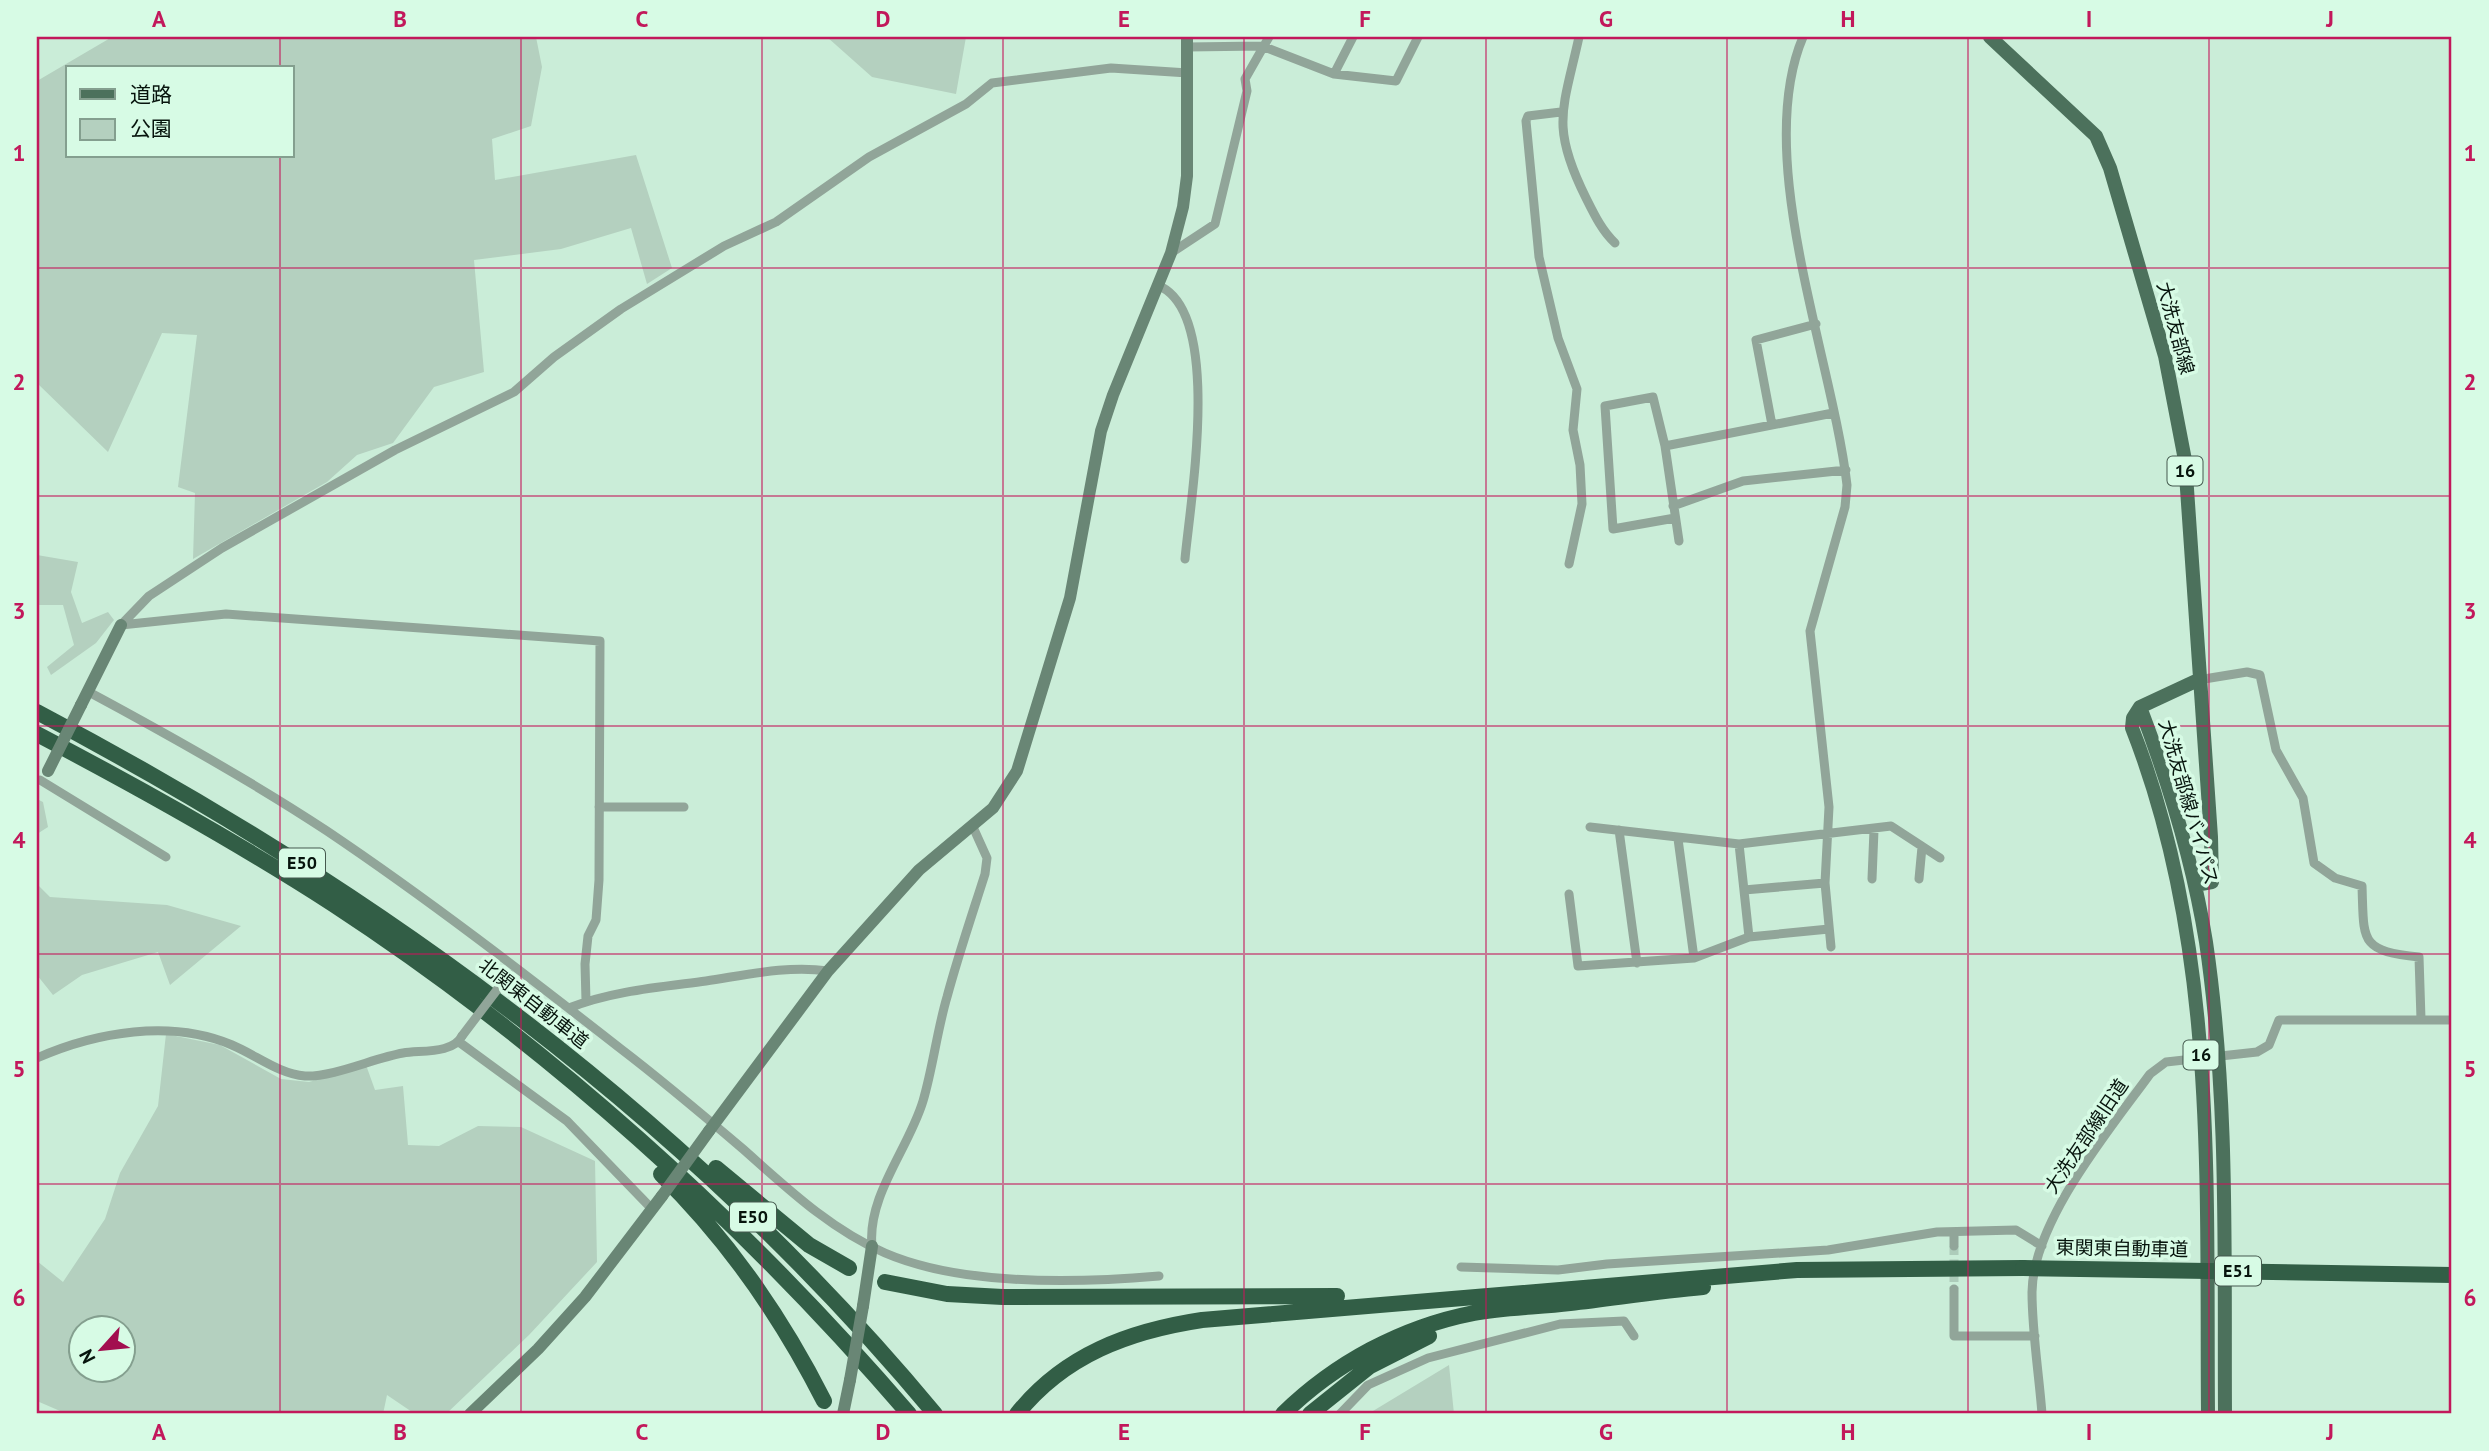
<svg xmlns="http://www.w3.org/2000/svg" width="2489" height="1451" font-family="'PT Sans','Noto Sans JP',sans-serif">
<rect width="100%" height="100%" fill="#caedd8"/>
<path fill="#b4d0bf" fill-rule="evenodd" d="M112,37H536L542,67L531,126L492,139L495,180L636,155L672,268L647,284L631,228L561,249L474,260L484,372L434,387L393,443L357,455L327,482L193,559L195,493L178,487L197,335L162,333L108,452L37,383V81ZM292,68V156H68V68Z
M827,37H966L956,94L872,77Z
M37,555L78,562L71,592L82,623L108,612L114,620L96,643L51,675L47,667L74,645L63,605H37Z
M37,799L43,802L48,827L37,834Z
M37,884L50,897L167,905L241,926L170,985L158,952L82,975L53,995L37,975Z
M166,1034L220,1045L281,1079L309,1082L366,1065L375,1090L403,1086L408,1145L439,1146L478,1126L521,1127L595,1161L597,1262L529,1335L446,1414H415L387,1395L383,1414H67L37,1401V1261L63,1282L105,1219L120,1173L158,1106ZM80,1328H122V1370H80Z
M1449,1365L1454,1414H1368Z"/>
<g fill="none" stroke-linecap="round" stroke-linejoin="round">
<path stroke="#adccba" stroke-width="9" stroke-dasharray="9 4.5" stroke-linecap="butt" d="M1954,1246V1289"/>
<path stroke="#91a599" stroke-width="9" d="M1579,37C1563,110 1550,126 1586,198C1594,214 1602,231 1615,243
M1803,37C1752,157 1832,357 1847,485L1845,507L1810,631L1829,807L1825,883L1831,947
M1187,47L1262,46L1334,74L1396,81L1418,37
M1334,74L1353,37
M1561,112L1528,116L1526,121L1539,257L1558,338L1577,389L1573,430L1580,465L1582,504L1569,564
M1171,253L1215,224L1247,91L1245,79L1269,37
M1157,285C1224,310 1190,502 1185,559
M1772,425L1756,340L1816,324
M1665,446L1833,413
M1673,506L1743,481L1846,470
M1675,518L1613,529L1605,406L1653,397L1665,446L1679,541
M121,625L149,596L222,548L395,450L514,392L554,357L621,309L724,246L776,222L869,157L966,104L992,83L1111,68L1188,73
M121,625L226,614L600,641L599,880L596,920L588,936L585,964L586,1001
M2198,680L2247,672L2260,675L2276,750L2303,798L2314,863L2335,878L2362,886C2364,941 2359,951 2419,957L2421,1019
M87,691C169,735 250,780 327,831C428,899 525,974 621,1049C663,1081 703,1115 743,1149C787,1188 830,1229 885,1253C962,1286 1077,1283 1159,1276
M40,780L166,857
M599,807H684
M1590,827L1739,844L1891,826L1940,858
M1619,830L1637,963
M1678,839L1694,958
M1739,844L1749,937
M1872,879L1874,830
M1919,879L1922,847
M1744,890L1825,883
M1569,894L1578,966L1694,958L1749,937L1829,929
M569,1008C611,991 661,987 706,981C746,975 788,965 828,971
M459,1042L567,1121L652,1209
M37,1058C96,1032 171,1019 232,1045C256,1055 279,1074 305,1076C334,1077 374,1058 403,1053C421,1050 453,1054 462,1036
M1954,1232V1246
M872,1246C867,1196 909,1148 923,1101C933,1067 937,1031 947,997C958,956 972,915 985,874L987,858L973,827
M1461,1267L1558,1270L1607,1264L1828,1250L1937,1232L2016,1230L2042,1246
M1954,1289V1336H2035
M1340,1414L1368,1385L1428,1358L1560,1324L1624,1321L1634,1336
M2042,1414C2039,1374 2032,1332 2032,1292C2033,1221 2110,1129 2150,1074L2166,1062L2257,1052L2269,1045L2279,1020H2452"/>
<path stroke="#698675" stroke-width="12" d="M81,705L121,625
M709,1131L828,971L919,870L993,808L1017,771L1070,598L1101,431L1113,395L1171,253L1183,207L1187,176V37
M863,1306L872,1246
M470,1414L538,1349L585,1297L662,1196
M843,1414L850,1380"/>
<path stroke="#4c715c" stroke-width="14" d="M1990,37L2096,136L2110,168L2165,356L2185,460L2211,837L2212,882L2195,885
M2140,707L2133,718L2132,728C2218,946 2206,1185 2208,1414
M2140,707C2169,783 2193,862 2206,942C2229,1099 2224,1257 2225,1414
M2140,707L2198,680"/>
<path stroke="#325e46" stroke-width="16" d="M37,712C377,891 688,1117 935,1414
M37,734C138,787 237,842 333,904C547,1044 742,1220 909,1414
M716,1168L809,1245L849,1268
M661,1174C729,1241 781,1316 824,1401
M885,1282L947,1294L1003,1297L1337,1296
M1017,1414C1064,1355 1129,1331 1202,1320L1797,1270L2023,1268
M1283,1414C1335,1363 1402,1327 1474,1313C1506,1307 1538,1307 1570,1303C1614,1298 1658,1291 1703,1287
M1310,1414L1370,1366L1429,1336"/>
<path stroke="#91a599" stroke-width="9" d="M462,1036L509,974"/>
<path stroke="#698675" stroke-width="12" d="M48,771L81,705
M662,1196L709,1131
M850,1380L863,1306"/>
<path stroke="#325e46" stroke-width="16" d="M2023,1268L2452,1275"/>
</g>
<path fill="none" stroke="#c2185b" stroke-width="2" stroke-opacity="0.55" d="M280,37V68M521,37V1414M762,37V1414M1003,37V1414M1244,37V1414M1486,37V1414M1727,37V1414M1968,37V1414M2209,37V1414M280,156V1414M37,268H2452M37,496H2452M37,726H2452M37,954H2452M37,1184H2452"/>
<g text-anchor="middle" stroke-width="7" stroke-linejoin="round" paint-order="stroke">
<g fill="#d7fbe5" stroke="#45594e" stroke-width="2">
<rect x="2167.5" y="456.5" width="35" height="29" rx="5"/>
<rect x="279" y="848.5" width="46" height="29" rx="5"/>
<rect x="2183.5" y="1040.5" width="35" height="29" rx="5"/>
<rect x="730" y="1202.5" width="46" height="29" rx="5"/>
<rect x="2215" y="1256.5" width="46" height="29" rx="5"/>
</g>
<g font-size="18" font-weight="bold" fill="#07140d">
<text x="2185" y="477">16</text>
<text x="302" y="869">E50</text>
<text x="2201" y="1061">16</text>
<text x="753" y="1223">E50</text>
<text x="2238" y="1277">E51</text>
</g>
<g font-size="19" fill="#07140d" stroke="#d7fbe5">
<text transform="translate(2176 328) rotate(75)" y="7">大洗友部線</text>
<text transform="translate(2189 802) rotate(74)" y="7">大洗友部線バイパス</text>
<text transform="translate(534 1003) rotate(38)" y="7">北関東自動車道</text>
<text transform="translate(2086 1136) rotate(-56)" y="7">大洗友部線旧道</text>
<text transform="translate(2122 1248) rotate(1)" y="7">東関東自動車道</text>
</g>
</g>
<rect width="2489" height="1451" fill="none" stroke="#d7fbe5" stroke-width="77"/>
<rect x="66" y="66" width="228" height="91" fill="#d7fbe5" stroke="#849f8f" stroke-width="2"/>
<rect x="80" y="89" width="35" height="10" fill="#4c715c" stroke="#849f8f" stroke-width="2"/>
<text x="130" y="102" font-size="21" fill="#07140d">道路</text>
<rect x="80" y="119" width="35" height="21" fill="#b4d0bf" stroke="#849f8f" stroke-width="2"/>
<text x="130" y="136" font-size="21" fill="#07140d">公園</text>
<g transform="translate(102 1349) rotate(243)"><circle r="33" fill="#d7fbe5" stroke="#849f8f" stroke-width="2"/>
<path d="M0-5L12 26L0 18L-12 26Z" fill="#a20e4f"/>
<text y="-10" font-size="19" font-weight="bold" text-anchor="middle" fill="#07140d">N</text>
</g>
<rect x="38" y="38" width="2412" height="1374" fill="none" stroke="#c2185b" stroke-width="2.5"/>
<g font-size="23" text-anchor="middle" font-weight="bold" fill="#c2185b">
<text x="159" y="27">A</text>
<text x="400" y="27">B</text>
<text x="642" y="27">C</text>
<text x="883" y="27">D</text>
<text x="1124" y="27">E</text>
<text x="1365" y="27">F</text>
<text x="1606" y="27">G</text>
<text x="1848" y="27">H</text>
<text x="2089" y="27">I</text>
<text x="2330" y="27">J</text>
<text x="19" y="161">1</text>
<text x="2470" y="161">1</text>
<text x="19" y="390">2</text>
<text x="2470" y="390">2</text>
<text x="19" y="619">3</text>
<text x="2470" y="619">3</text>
<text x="19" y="848">4</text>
<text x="2470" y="848">4</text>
<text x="19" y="1077">5</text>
<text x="2470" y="1077">5</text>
<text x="19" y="1306">6</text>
<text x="2470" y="1306">6</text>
<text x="159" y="1440">A</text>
<text x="400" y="1440">B</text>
<text x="642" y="1440">C</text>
<text x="883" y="1440">D</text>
<text x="1124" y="1440">E</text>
<text x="1365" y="1440">F</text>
<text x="1606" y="1440">G</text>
<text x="1848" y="1440">H</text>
<text x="2089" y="1440">I</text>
<text x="2330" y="1440">J</text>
</g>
</svg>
